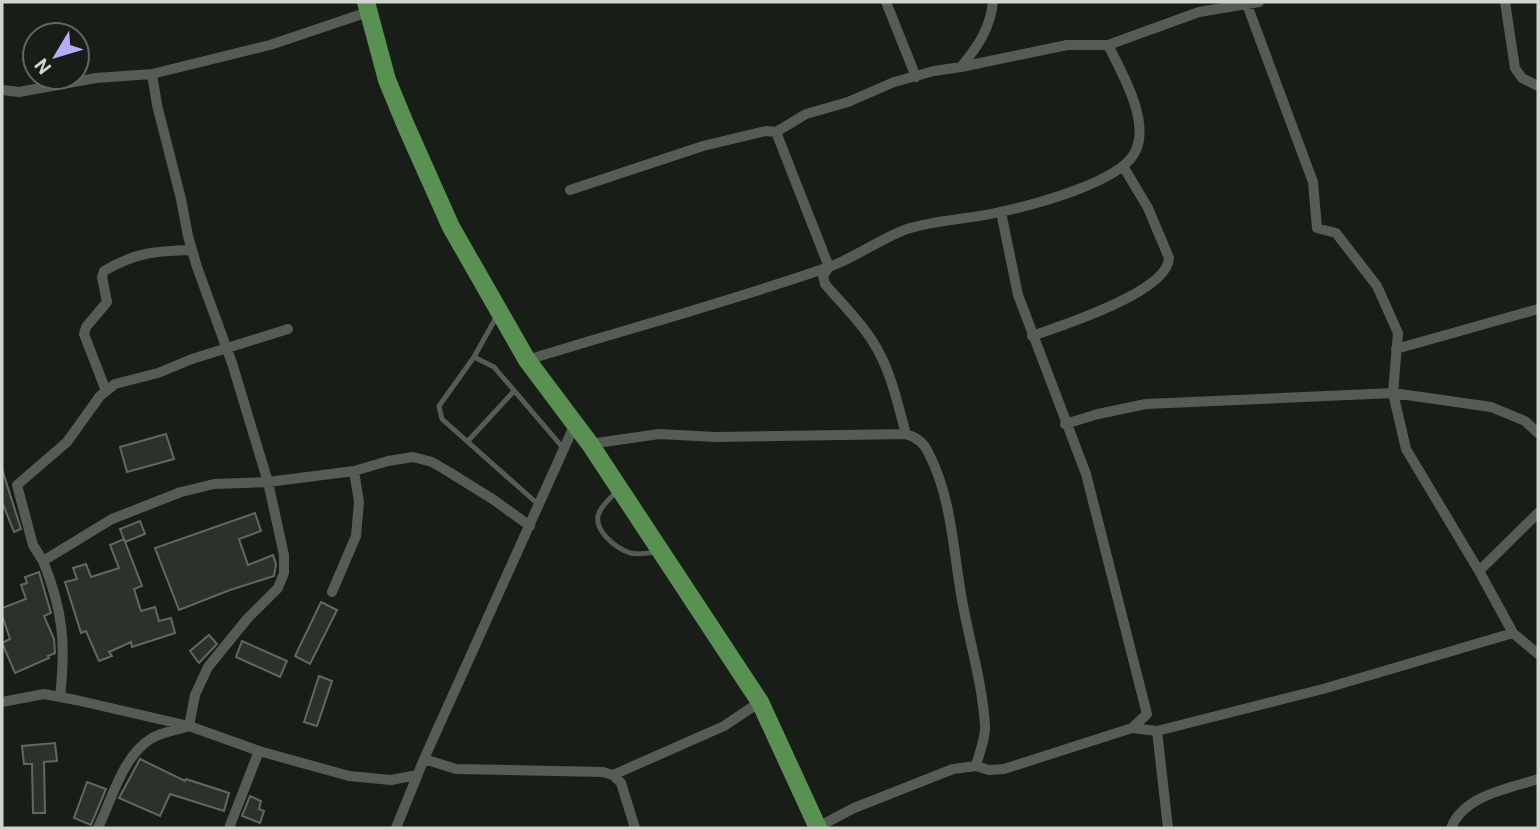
<svg xmlns="http://www.w3.org/2000/svg" width="1540" height="830" font-family="Roboto,sans-serif">
<rect width="100%" height="100%" fill="#181d17"/>
<path fill="#2c322b" stroke="#626861" stroke-width="2" d="M166,434L174,459L127,472L120,447Z
M2,469L21,529L14,532L2,502Z
M255,513L261,531L239,539L248,565L273,555L276,564L274,576L230,590L179,610L155,548Z
M140,521L145,534L125,542L120,529Z
M124,539L142,586L134,589L141,611L155,607L159,621L171,618L175,633L132,647L131,642L109,652L112,656L99,661L86,631L81,633L65,582L77,579L73,568L86,564L91,577L119,568L110,545Z
M39,572L51,613L44,616L54,639L55,653L48,656L49,658L15,673L2,643L10,639L2,615V608L26,599L21,585L27,583L25,577Z
M321,602L337,610L310,664L295,656Z
M209,635L217,644L199,663L190,651Z
M242,641L287,661L280,677L236,657Z
M319,676L332,681L317,726L304,722Z
M55,743L57,761L44,762L45,813H33L32,764H24L22,746Z
M140,759L185,781L186,779L229,793L224,811L170,794L160,816L119,798Z
M87,782L106,789L91,825L74,818Z
M250,796L261,801L259,809L264,811L260,823L242,816Z"/>
<g fill="none" stroke-linecap="round" stroke-linejoin="round">
<path stroke="#565c55" stroke-width="5" d="M498,314L474,357L494,367L564,449
M474,357L439,406L442,419L539,505
M468,441L514,391
M617,491C611,498 602,505 599,513C592,530 616,548 630,553C638,555 650,553 658,552"/>
<path stroke="#565c55" stroke-width="10" d="M886,2L916,77
M1246,2L1313,182L1317,228L1336,233L1377,286L1398,333L1393,393L1406,449L1479,571L1513,633L1538,654
M1505,2L1515,68L1522,78L1538,86
M961,67L1067,45H1108L1199,12L1259,2
M2,90L19,92L96,78L152,74L270,45L368,12
M570,190L703,146L766,131L776,132
M1032,336C1061,326 1168,292 1169,258L1148,208L1123,166
M1396,349L1538,309
M527,360C627,329 728,302 826,268C854,259 879,239 907,229C934,220 972,219 1000,212C1033,205 1117,183 1134,154C1152,124 1122,73 1108,45
M106,391L84,334L86,327L107,302L102,277L104,271C136,252 156,251 192,250
M1065,424L1098,414L1146,404L1393,393L1491,407L1525,421L1538,433
M906,434C897,402 891,370 873,342C860,321 841,303 825,284L823,276L829,267L776,132L806,114L848,102L894,82L934,71L961,67C978,46 990,29 993,2
M590,444L659,434L716,437L906,434C916,437 925,444 929,454C951,497 953,547 961,594C968,637 982,680 985,725C986,738 979,753 976,766
M43,561L33,545L17,485L67,442L100,396L115,384L158,373L192,359L288,329
M1479,571L1538,513
M332,592L356,536L359,502L354,471
M60,697C66,644 63,610 43,561L112,519L181,492L214,484L268,482L354,471L388,461L413,457L432,462L449,472L494,500L530,526
M2,702L44,694L76,700L189,726L259,751L349,776L391,780L417,775
M1132,728L1157,731L1323,689L1513,633
M1157,731L1168,828
M424,759L456,769L603,772L613,775L621,783L635,828
M613,775L724,726L760,702
M818,827L854,808L953,769L976,766L989,770L1004,769L1132,728L1147,714L1086,474L1018,295L1001,212
M98,828C112,799 123,755 152,738C163,732 177,730 189,726L195,695L208,667L247,619L278,588L284,573V555L268,482L232,363L197,267L188,236L181,199L157,105L152,74
M229,828L259,751
M396,828L424,759L575,424
M1451,828C1464,795 1508,789 1538,779"/>
<path stroke="#589151" stroke-width="18" d="M366,2L387,80L406,126L451,227L527,360L590,444L760,702L818,828"/>
</g>
<rect width="1540" height="830" fill="none" stroke="#d1d5d0" stroke-width="7"/>
<g transform="translate(56 56) rotate(232)"><circle r="33" fill="#181d17" stroke="#626761" stroke-width="2"/>
<path d="M0-5L12 26L0 18L-12 26Z" fill="#b8abf7"/>
<text y="-10" font-size="19" font-weight="bold" text-anchor="middle" fill="#d1d5d0">N</text>
</g>
</svg>
